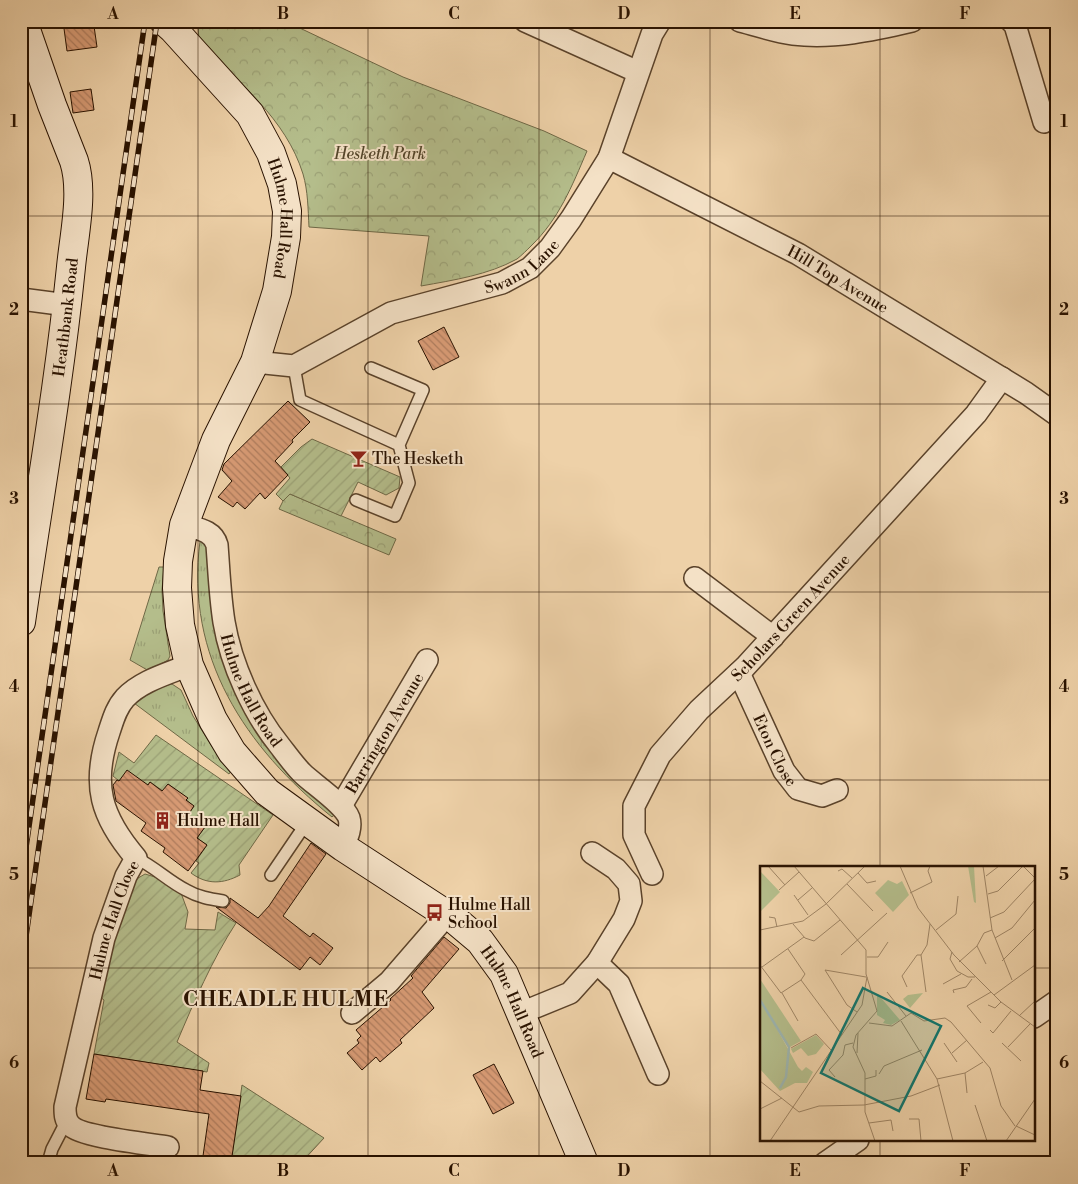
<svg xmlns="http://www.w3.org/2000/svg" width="1078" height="1184" font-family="'Libre Bodoni',serif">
<defs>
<pattern id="grass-tufts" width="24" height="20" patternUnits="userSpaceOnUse" patternTransform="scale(1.25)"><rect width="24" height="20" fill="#b4bd8b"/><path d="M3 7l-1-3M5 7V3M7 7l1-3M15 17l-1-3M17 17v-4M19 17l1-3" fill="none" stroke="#9ba176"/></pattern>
<pattern id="forest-crowns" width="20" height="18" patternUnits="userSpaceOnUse" patternTransform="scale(1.25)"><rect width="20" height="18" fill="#b4bd8b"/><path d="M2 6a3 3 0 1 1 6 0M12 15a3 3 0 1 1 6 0" fill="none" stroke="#9ba176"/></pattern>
<pattern id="garden-furrows" width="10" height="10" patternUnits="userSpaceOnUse" patternTransform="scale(1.25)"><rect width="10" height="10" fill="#b4bd8b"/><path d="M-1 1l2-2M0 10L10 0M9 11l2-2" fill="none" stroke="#9ba176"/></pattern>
<pattern id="building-back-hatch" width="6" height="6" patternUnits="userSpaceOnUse" patternTransform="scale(1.25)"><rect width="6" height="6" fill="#d79a74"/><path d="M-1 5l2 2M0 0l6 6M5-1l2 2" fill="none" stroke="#ae7c5d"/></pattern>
</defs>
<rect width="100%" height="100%" fill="#eed1a8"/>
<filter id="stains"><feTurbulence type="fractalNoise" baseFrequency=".004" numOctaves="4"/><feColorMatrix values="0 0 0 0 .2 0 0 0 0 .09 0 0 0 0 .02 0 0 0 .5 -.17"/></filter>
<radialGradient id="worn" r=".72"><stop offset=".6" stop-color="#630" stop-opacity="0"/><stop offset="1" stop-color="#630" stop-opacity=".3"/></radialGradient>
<path fill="url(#grass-tufts)" stroke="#6e6846" d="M200,541L204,542L208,549L215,632L335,814L332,817C245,747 185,657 200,541Z
M159,567H164L162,590L163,611L170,656L168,660L149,671L130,660Z
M172,684L181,690L193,716L211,745L231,771L229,774L134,703C144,695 159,686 172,684Z"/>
<path fill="url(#forest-crowns)" stroke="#6e6846" d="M198,21H285L403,77L544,131L587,151C572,186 559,219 531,246C527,250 522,255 517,259C488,275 454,280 421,286L429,236L309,227C308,209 308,191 303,174C286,119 239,82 199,44Z
M290,494L396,539L389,555L279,509L283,501Z"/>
<path fill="url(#garden-furrows)" stroke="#6e6846" d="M312,439L400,477L399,488L386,495L358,482L341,516L290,494L283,501L276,494L290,478L281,467L301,447Z
M156,735L273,815L239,865L240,875C223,884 207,885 191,873L199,863L196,861L207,845L197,838L205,827L192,818L185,828L180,825L194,806L186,800L187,798L168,784L163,791L150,782L145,789L119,781L113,776L119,752L134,763Z
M145,874L155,877L181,893L188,912L185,929L215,930L218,912L236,923C212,960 194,1002 177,1042L209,1063L207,1072L94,1054L104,1000L100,997L107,962L133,881Z
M242,1085L324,1138L301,1163H231Z"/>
<path fill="url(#building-back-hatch)" stroke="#291200" d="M63,21H91L92,27L94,26L97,47L67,51Z
M91,89L94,110L73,113L70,92Z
M444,327L459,357L433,370L418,341Z
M288,401L310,422L292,440L293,442L275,461L288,475L265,499L260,493L245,509L237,502L233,507L218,497L232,481L222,470L224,464Z
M127,770L148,785L150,782L162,791L168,784L188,798L186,800L194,806L188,815L205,827L197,838L207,845L188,871L163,852L165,848L141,831L146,823L116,801L113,785L117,780L119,781Z
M311,843L326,854L283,916L310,937L313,933L333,948L320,965L310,957L300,970L216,907L226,908L230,903V898L258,918L269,906Z
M444,937L459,949L422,992L434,1008L400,1040L402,1043L380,1062L376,1057L362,1070L347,1053L359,1043L357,1040L361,1036L356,1030L391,1000L390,999L413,978L411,976Z
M94,1054L203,1071L200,1090L241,1096L231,1163H202L209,1114L106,1099L105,1102L86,1099Z
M494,1064L514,1103L493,1114L473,1075Z"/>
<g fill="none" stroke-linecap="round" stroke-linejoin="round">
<defs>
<path id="lane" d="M294,366L300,400L399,445L423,390L371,368
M356,500L395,516L409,483L399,445
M136,858C155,867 168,881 186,890C198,897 210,899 223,901
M271,875L307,822
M48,1163L52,1149L67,1120"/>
<g id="street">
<path d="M525,21L638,72"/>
<path d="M740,21C757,25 775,32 793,34C833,39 873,30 912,21"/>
<path d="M1011,21L1015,25L1044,122"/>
<path id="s1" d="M609,158L798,254L1026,393L1057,415"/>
<path d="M21,299L67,305"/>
<path id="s2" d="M255,362L294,366L391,313L502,283L530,268L550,248L571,219L609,158L652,34L660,21"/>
<path id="s3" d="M184,525C198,529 213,530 217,545C219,571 220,597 224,622C231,664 253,713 280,746C287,755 294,765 302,773C313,784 344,804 349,818C352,828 347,838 343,847"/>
<path d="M695,578L773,637"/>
<path id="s4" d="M739,673L784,771L798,789L822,796L837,790"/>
<path id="s5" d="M341,806L427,660"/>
<path id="s6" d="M652,874L634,835V806L660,755L699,710L745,667L976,414L1002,378"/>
<path d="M597,963L619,984L658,1074"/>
<path d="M352,1013L389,982L447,915"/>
<path d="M521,1013L570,993L597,963L624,919L631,901L629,884L616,869L592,853"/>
<path d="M1034,1017L1057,1001"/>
<path id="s7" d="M168,1147C150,1144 80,1137 70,1125C65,1120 65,1114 65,1107L104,938L126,876L136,858C101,817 91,785 109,732C113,720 116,708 125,698C141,681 167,674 189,665"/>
<path d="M825,1163L858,1140"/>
</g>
<g id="secondary">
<path id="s8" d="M164,21L173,29L250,114L271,153L282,184L287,211L286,237L277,291L255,362L216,440L184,525L178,561L177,588L180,625L189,665L213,720L232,752L267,792L343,847L455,920L480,941L504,974L584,1163"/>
<path id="s9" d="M21,622C38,504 59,386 71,267C74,235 84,192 74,161L52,105L23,21"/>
</g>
</defs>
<use href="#lane" stroke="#5a422a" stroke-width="14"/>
<use href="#street" stroke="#5a422a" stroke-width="24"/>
<use href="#secondary" stroke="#291200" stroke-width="30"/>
<use href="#lane" stroke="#f4e1c6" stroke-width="11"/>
<use href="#street" stroke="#f4e1c6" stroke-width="21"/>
<use href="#secondary" stroke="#f4e1c6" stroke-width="28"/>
<defs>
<path id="rail" d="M21,882L145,21
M21,971L157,21"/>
</defs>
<use href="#rail" stroke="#291200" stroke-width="5.5"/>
<use href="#rail" stroke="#f4e1c6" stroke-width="4" stroke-dasharray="11" stroke-linecap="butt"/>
</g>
<path fill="none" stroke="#291200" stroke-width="1" stroke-opacity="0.55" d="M198,21V1163M368,21V1163M539,21V1163M710,21V1163M880,21V868M21,216H1057M21,404H1057M21,592H1057M21,780H1057M21,968H762M1034,968H1057M880,1140V1163"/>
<defs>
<symbol id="bar-bare" viewBox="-9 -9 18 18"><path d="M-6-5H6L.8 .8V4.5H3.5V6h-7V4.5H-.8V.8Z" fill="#8f2418" stroke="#f4e1c6" stroke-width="2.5" paint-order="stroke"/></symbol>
<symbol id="building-bare" viewBox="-9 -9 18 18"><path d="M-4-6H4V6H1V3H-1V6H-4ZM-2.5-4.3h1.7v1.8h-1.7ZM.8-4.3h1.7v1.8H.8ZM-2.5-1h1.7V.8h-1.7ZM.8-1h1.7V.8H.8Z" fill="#8f2418" stroke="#f4e1c6" stroke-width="2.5" paint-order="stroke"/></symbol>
<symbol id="bus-bare" viewBox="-9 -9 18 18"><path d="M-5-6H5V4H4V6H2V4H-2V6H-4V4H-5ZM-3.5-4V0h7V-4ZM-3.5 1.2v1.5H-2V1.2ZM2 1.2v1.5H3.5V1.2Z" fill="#8f2418" stroke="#f4e1c6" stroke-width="2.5" paint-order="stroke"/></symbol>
</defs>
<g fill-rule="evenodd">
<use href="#bar-bare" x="346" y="446" width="25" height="25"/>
<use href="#building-bare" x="150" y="808" width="25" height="25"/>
<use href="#bus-bare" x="422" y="900" width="25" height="25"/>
</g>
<g text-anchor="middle" stroke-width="4" stroke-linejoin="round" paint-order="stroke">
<g font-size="16" font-style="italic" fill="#53452a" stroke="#f4e1c6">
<text x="380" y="159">Hesketh Park</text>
</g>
<g font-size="16" fill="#291200" stroke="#f4e1c6">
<text dy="6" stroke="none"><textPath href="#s8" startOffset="238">Hulme Hall Road</textPath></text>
<text dy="6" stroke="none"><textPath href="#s2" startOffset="290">Swann Lane</textPath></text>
<text dy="6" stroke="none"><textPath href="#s1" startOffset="259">Hill Top Avenue</textPath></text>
<text dy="6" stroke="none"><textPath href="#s9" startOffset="308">Heathbank Road</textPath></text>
<text dy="6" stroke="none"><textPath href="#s6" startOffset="319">Scholars Green Avenue</textPath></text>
<text dy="6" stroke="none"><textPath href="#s3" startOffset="192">Hulme Hall Road</textPath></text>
<text dy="6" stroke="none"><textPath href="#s5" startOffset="85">Barrington Avenue</textPath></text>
<text dy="6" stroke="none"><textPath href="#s4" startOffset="85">Eton Close</textPath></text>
<text dy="6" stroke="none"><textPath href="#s7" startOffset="314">Hulme Hall Close</textPath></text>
<text dy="6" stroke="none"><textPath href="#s8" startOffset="1186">Hulme Hall Road</textPath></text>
</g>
<g font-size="16" fill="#291200" stroke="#f4e1c6" text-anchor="start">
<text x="372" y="464">The Hesketh</text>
<text x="177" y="826">Hulme Hall</text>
<text x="448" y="910">Hulme Hall<tspan x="448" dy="18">School</tspan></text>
</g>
<g font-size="21" font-weight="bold" letter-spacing="1" fill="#291200" stroke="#f4e1c6">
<text x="286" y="1006">CHEADLE HULME</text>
</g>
</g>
<g transform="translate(760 866)">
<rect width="275" height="275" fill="#eed1a8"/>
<path d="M208,0H214L216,37L214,36ZM0,5L20,26L0,46ZM128,14L137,18L142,15L149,29L133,46L115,27ZM163,127L150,142L143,133L148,129ZM117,129L122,133L140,154L131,159L123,157L125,154L117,149ZM0,132L38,201L42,205L46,201L53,206L47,217H35L20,225L0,203ZM56,169L64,178L56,188L48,190L41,182L33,187L31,183Z" fill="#b4bd8b"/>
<path d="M0,113L41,175L30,181L22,170L0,132Z" fill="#b4bd8b"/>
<path fill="none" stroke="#9cb5b0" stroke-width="2.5" d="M0,134L29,181L26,211L20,222"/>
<path fill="none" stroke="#9f8565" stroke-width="1" d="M8,0L25,19M34,0L106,84V108L117,145L96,169L93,181L105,207V246L115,275M140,0L158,42L194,89L241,136L275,161M223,0L232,64L252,114M263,0L275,12M78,5L82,3L92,12M98,7L107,17L116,15M226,10L239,0M87,18L113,45M19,24L39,6M150,27L172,16L168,5L170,0M228,28L238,25L263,0M34,29L48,49M38,34L52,22M66,38L105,0M9,51L15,52L17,61M230,52L244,46L275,13M33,58L45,72L54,75L80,54M0,64L43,55L66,38M176,64L196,48L198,30M235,72L252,62L275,34M217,80L226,98M28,83L45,108L41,114M192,86L190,93L197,105L208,111H215M81,89L127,47M107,91H118L128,76M242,95L275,62M199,96L217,80L224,67L232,64M0,99L21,127L41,114L82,169M2,101L44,71M65,104L87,139L97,146M65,104L106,111M183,118L201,108M147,121L142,110L157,89H161M127,126L146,150M166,126L161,89L167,79L170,58M22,127L38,155M194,127L193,124L206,121L212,113M234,129L275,99M228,139L235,142L241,136M259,150L275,135M141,155L177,213L193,275M109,157L132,160L151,147L164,155L185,152L191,156L230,202L241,240L255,260M221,157L207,140L231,126M230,164L233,167L251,145M184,177L197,196M242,177L261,195M248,181L270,158M31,182L56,168L71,184M97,187L98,167M192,187L207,174M205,207L207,227M119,208L124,200L162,184M75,211L69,204L83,189L85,179L93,177M105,213L116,210V204M177,213L205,207L223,196M0,215L39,246L59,240L104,239L151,230L180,219M215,239L227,275M0,243L22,232M149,253H159L161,275M109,257L131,254L133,265M256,260L275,269M10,275L102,139L107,111M246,275L275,233"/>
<path fill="#0f766e" fill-opacity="0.15" stroke="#0f766e" stroke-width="2.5" d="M103,122L181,160L139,245L61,207Z"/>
<rect width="275" height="275" fill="none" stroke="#291200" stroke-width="2.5"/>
</g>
<rect width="1078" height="1184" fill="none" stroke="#eed1a8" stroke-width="55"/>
<rect x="28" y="28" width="1022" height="1128" fill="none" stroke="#291200" stroke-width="2"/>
<g font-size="16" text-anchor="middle" font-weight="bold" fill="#291200">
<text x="113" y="19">A</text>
<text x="283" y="19">B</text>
<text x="454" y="19">C</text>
<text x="624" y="19">D</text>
<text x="795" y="19">E</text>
<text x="965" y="19">F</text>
<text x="14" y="127">1</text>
<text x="1064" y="127">1</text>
<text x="14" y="315">2</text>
<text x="1064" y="315">2</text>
<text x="14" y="504">3</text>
<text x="1064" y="504">3</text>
<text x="14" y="692">4</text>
<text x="1064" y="692">4</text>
<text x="14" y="880">5</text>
<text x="1064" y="880">5</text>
<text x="14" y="1068">6</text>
<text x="1064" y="1068">6</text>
<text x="113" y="1176">A</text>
<text x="283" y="1176">B</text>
<text x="454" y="1176">C</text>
<text x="624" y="1176">D</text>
<text x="795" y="1176">E</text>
<text x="965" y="1176">F</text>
</g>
<rect width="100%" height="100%" filter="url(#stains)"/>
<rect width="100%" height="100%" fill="url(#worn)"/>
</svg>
